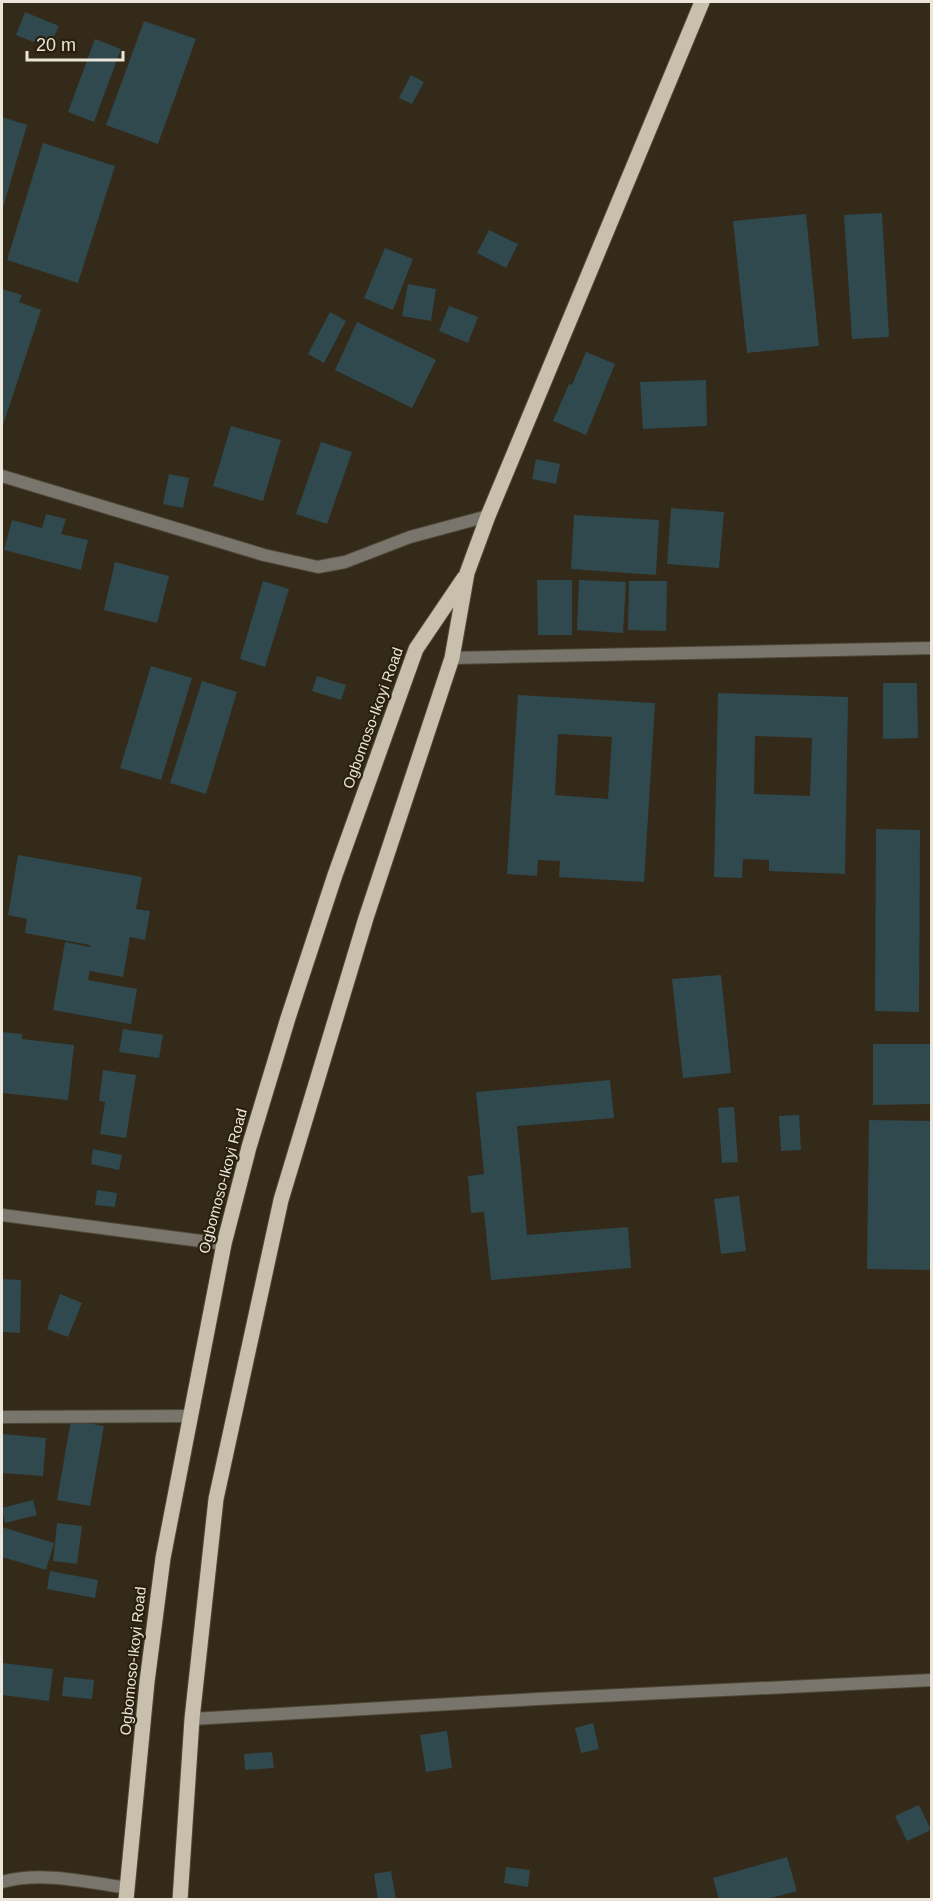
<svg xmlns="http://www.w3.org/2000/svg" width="933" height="1901" font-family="Arial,sans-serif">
<rect width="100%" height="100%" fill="#332a19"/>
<path fill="#30494e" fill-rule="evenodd" d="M25,12L59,26L49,48L16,35Z
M144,21L196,39L158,144L106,125Z
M95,39L121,49L94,122L68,112Z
M411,75L424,82L412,104L399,98Z
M2,117L27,125L2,211Z
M43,143L115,166L78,283L7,260Z
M882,213L889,337L852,339L844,215Z
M806,214L819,346L747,353L733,221Z
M489,230L518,244L506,268L477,253Z
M385,248L413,259L393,310L364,298Z
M408,284L436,289L431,321L402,316Z
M2,289L22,295L19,302L41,310L2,428Z
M449,306L478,317L468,343L439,331Z
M330,312L346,321L324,363L308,354Z
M357,322L436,360L412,408L335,370Z
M586,352L615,364L586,435L553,421L569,384L572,385Z
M706,380L707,426L643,429L640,382Z
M231,426L281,440L263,501L213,486Z
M321,442L352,452L327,524L296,514Z
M536,459L560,464L556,484L532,479Z
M169,474L189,478L183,508L163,504Z
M671,508L724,512L719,568L667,564Z
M46,514L66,519L61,534L88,540L81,570L4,550L12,520L42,528Z
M574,515L659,520L656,575L571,569Z
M115,562L169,576L157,623L104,610Z
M537,580H572V635H538Z
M579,580L626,582L623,633L577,630Z
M263,581L289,589L265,667L240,659Z
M629,581H667L666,631L628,630Z
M151,666L192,678L161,780L120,768Z
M317,676L346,685L341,700L312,691Z
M202,681L237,692L206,794L170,783Z
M883,683H917L918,738L883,739Z
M718,693L848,697L845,874L769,871V860L743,859L742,878L714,877ZM755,736L812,738L810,796L754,794Z
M518,695L655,703L644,882L559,877L560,861L538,860L537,876L507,874ZM558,734L612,737L608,799L555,795Z
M876,829L920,830L919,1012L875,1011Z
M18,855L142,877L136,909L150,911L145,940L130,937L123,977L90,971L88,980L137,989L131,1024L53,1010L65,942L90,947V945L25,933L27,919L8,915Z
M721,975L731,1073L683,1078L672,979Z
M123,1029L163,1035L159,1058L119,1052Z
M2,1032L22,1034V1039L74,1045L68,1100L2,1093Z
M873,1044H932V1104L873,1105Z
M103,1070L136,1075L126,1138L100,1134L105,1102L99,1101Z
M610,1080L614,1118L517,1126L527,1235L628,1227L631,1268L491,1280L484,1212L471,1213L468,1176L484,1174L476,1092Z
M734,1107L738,1162L722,1163L718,1108Z
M799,1115L801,1150L781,1151L779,1116Z
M869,1120L932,1121V1270L867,1269Z
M93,1149L122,1155L119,1170L91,1164Z
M97,1190L117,1193L115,1207L95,1205Z
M739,1196L746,1251L721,1254L714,1199Z
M2,1279L21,1280L20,1333L2,1332Z
M60,1294L82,1303L68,1337L47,1329Z
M71,1420L104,1426L90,1506L57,1500Z
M2,1434L46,1438L43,1476L2,1473Z
M33,1500L37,1515L5,1523L2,1508Z
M57,1523L82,1526L77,1564L53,1561Z
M2,1527L54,1543L46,1570L2,1557Z
M50,1571L98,1580L95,1598L47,1589Z
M2,1663L53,1669L49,1701L2,1695Z
M64,1677L94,1680L92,1699L62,1696Z
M593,1723L599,1749L581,1753L575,1728Z
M447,1731L452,1768L426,1772L420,1735Z
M272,1752L274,1768L245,1770L244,1754Z
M919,1805L931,1830L907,1841L895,1816Z
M787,1857L797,1891L764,1900H719L713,1878Z
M506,1867L530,1870L528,1887L504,1883Z
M391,1871L396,1900H378L374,1874Z"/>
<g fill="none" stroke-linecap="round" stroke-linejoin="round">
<defs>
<path id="service" d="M2,1882C42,1871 86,1882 128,1888"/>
<path id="minor" d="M2,476L264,555L318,567L345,562L410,537L488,516
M452,658L932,648
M2,1215L224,1244
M2,1417L190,1416
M192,1719L537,1699L932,1680"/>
<path id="primary" d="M126,1900L147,1682L163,1558L224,1244L249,1147L288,1018L335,875L416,649L464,578
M180,1900L192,1719L216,1499L281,1200L366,918L452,658L467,573L488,516L702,2"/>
</defs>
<use href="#service" stroke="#504838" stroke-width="14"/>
<use href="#minor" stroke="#504838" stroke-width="14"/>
<use href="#primary" stroke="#504838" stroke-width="17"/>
<use href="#service" stroke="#79756c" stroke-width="12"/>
<use href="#minor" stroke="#79756c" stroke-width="12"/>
<use href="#primary" stroke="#c8bfad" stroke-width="15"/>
</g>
<g text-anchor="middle" stroke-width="4.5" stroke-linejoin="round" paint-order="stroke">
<g font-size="15" fill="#ebe5da" stroke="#29200f">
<text transform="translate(373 718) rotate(-70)" y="5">Ogbomoso-Ikoyi Road</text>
<text transform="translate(223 1181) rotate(-75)" y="5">Ogbomoso-Ikoyi Road</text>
<text transform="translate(133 1661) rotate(-84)" y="5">Ogbomoso-Ikoyi Road</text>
</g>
</g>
<rect width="933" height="1901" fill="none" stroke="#ebe5da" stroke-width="6"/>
<path d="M27 51v9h96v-9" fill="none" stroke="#ebe5da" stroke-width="3"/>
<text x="36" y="51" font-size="18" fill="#ebe5da" stroke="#29200f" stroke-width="4.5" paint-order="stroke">20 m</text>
</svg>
